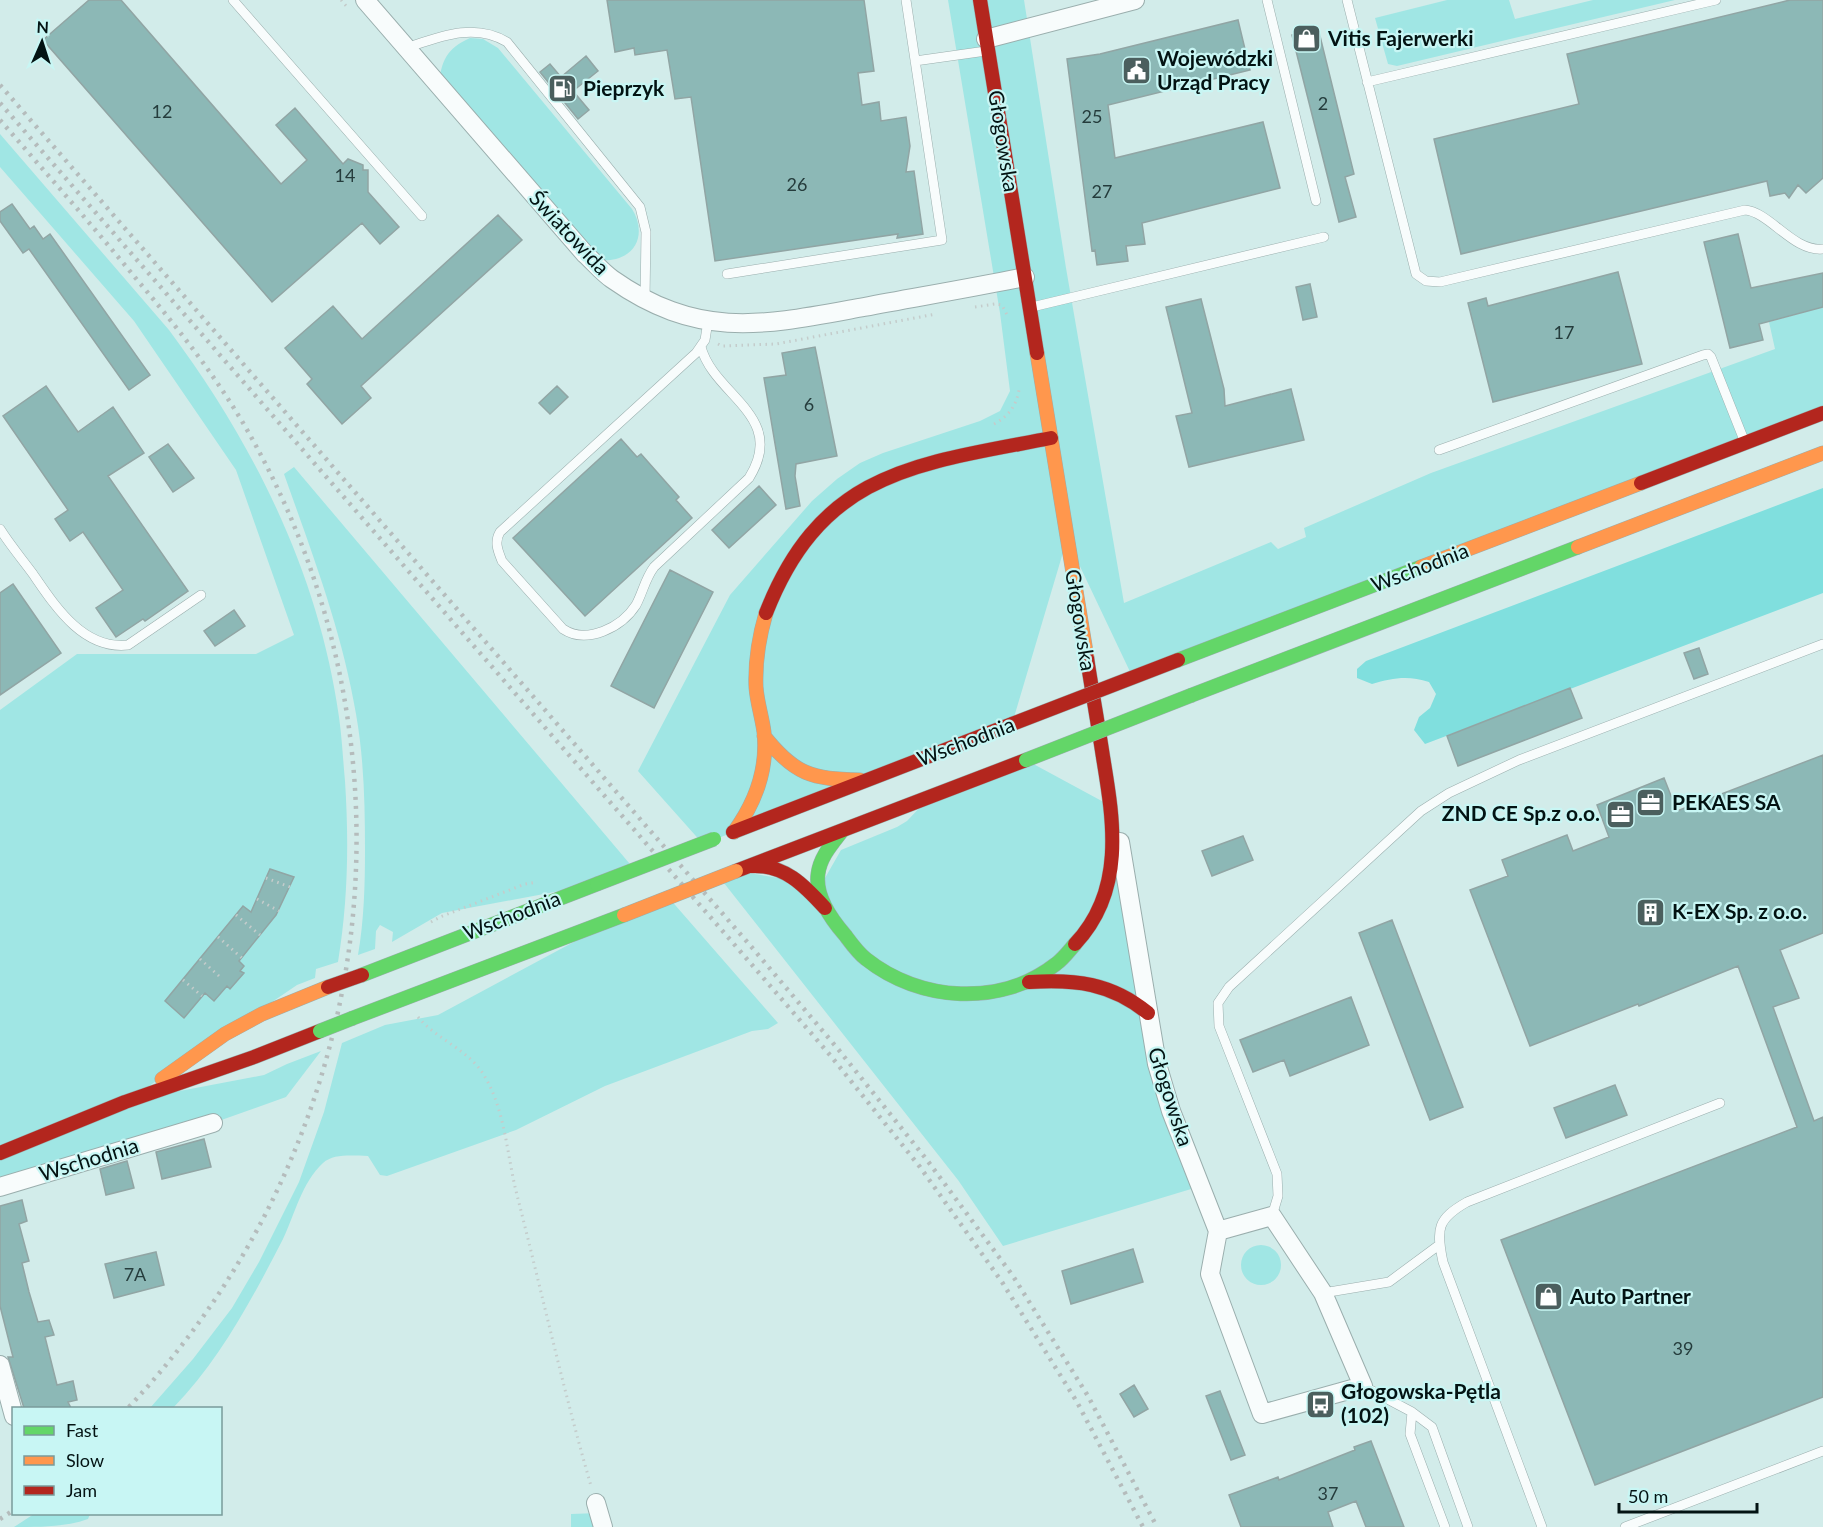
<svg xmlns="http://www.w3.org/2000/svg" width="1823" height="1527" font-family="Lato,sans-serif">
<rect width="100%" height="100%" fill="#d2ecea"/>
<path fill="#a0e6e4" d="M948,0H1024L1066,268L1124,603L1271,542L1278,549L1306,537L1304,528L1431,473L1775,349L1769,322L1823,307V413L1133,678L1067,539L1012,724L703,844L638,771L730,595L812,501L837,479L860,463L883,453L980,421L1000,411L1010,391L1000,313Z
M1447,0H1509L1515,19L1593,0H1675L1397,66L1388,64L1375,18Z
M470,38L483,39L498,48L632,209C644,228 641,252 616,259C609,261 600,260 592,261L439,85C441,61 447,48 470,38Z
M0,134L169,330C254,444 319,574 339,717C342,738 343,760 345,781C349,842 348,902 338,962L316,969L315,978L297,985L127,1101L264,1075L287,1064L321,1051L286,1097L213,1123L0,1187V710L77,654H256L294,635L236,470L134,321L0,167Z
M294,467L635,870L597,884L442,913L392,942L393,932L380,925L376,931L375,949L358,955C364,921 365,885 365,850C365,805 364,759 356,714C342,631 312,553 284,474Z
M1026,760L1111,806L1148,1013L1201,1186L1003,1246L958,1180L720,878L736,871L821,885L841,850L897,827L907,821L925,802Z
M669,898L778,1023L768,1029L752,1031L605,1086L516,1130L387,1176L380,1175L368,1156C354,1156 334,1153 323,1163C302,1182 295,1214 283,1239C252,1299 220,1360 173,1408H150L193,1359L232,1308L259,1262L299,1182L324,1112L342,1043L385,1025L438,1015L624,915Z
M1241 1265a20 20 0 1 1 40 0a20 20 0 1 1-40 0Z
M599,1513L603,1527H571V1514Z
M34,1514H90L88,1519C66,1527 38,1527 14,1527Z"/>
<path fill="#80dfde" d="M1823,488V593L1425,744L1414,730L1419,717L1430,708L1436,694L1429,682C1408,675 1392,678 1372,684L1357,678V669L1366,661Z"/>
<path fill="#8cb8b6" stroke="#91a5a4" stroke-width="1.5" d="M89,0H121L281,184L307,160L276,125L295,108L343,164L348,159L363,165V170H368V192L399,227L380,244L362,223L272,302L43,40Z
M607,0H864L874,71L858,73L862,105L879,102L881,121L906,117L910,146L906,172L914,171L923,234L897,238L898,234L715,261L691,97L675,99L667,50L635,55L634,48L615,52Z
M1790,0H1823V178L1806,193L1798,185L1789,198L1785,193L1770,196L1767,181L1461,254L1434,139L1579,104L1567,54Z
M1238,20L1250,70L1108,105L1115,158L1263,122L1280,188L1142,223L1145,244L1126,246L1128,261L1097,265L1095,250L1092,251L1067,59L1100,54Z
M1318,28L1354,174L1345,177L1356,217L1339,222L1292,35Z
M586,56L598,71L573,91L589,110L578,119L540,72L550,64L561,77Z
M12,204L30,229L34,226L43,239L50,234L150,375L129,390L29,249L23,253L0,221V212Z
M498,215L522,240L361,386L371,398L342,424L307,384L312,379L285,348L333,306L362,339Z
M1738,234L1751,288L1823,273V307L1759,324L1763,340L1730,348L1704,242Z
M1618,272L1642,364L1493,402L1468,303L1486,298L1488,306Z
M1310,284L1317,317L1303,320L1296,287Z
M1201,299L1224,389L1225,406L1291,389L1304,440L1189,467L1176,416L1192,413L1166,307Z
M815,347L837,456L796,464L795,476L800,506L786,509L764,378L786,375L782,353Z
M46,386L78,432L113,407L144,453L108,476L188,591L145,621L143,619L116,637L96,608L123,590L83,532L70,541L55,519L68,510L3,416Z
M557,386L568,397L550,414L539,403Z
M621,439L637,457L641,454L679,497L676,500L692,518L585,616L513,538Z
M168,444L194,478L173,492L149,457Z
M759,486L776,505L729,548L712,530Z
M670,570L713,592L654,708L611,686Z
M13,584L61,653L0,695V593Z
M234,610L245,626L215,646L204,631Z
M1699,648L1708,674L1694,679L1684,653Z
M1570,688L1582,718L1458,766L1447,736Z
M1823,755V933L1780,950L1799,998L1773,1007L1814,1121L1823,1117V1397L1595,1485L1501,1240L1797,1127L1738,966L1639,1006L1638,1004L1530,1046L1470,890L1508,876L1502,860L1567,835L1573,851L1609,837L1597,805L1664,778L1677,811Z
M1243,836L1253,860L1212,876L1202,851Z
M270,869L294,877L276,915L239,961L244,966L240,971L244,973L230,989L227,986L214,1001L205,993L184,1018L165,1001L243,906L251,912Z
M1392,920L1463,1107L1430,1120L1359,933Z
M1351,997L1369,1045L1290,1076L1284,1060L1253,1072L1240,1040Z
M1615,1085L1627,1115L1566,1138L1554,1108Z
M204,1139L211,1167L162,1179L156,1152Z
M127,1161L134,1188L106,1195L100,1169Z
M22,1200L27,1221L19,1224L29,1261L22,1263L29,1292L38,1322L49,1320L54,1335L45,1337L57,1385L73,1381L77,1400L68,1402L71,1408H24L8,1357H13L0,1306V1206Z
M1133,1249L1143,1282L1071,1304L1062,1271Z
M156,1252L164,1285L114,1298L105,1264Z
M1134,1385L1148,1409L1134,1417L1120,1394Z
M1220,1391L1245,1455L1231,1460L1206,1396Z
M1371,1441L1404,1527H1366L1356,1501L1328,1512L1333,1527H1241L1229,1495L1278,1477L1279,1480L1355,1450L1354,1447Z"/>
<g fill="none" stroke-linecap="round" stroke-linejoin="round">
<defs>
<path id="lane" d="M233,0L422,216
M1267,0L1316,201
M1347,0L1416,274L1426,281L1440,282L1745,210C1770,212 1793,252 1823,249
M406,48C439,37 474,22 507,42L640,207L646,232L645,300
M915,61L986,51
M1367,82L1716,0
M727,274L942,240L906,0
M1032,307L1324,237
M701,347C714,396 788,416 749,478L654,567C645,579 643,592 636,605C622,627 587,645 563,629L502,561C498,551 494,542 500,532L696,353L705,340L708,321
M1439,450L1703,355L1708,354L1711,357L1744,440
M0,529C10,545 22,559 33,574C55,606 83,650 128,645L201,595
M1272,1216L1278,1196L1277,1174L1219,1026L1218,1003L1229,987L1421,811L1449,793L1519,760L1823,644
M1323,1293L1389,1282L1439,1245
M1363,1386L1412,1412L1432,1427L1468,1527
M1412,1412L1410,1434L1445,1527
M1542,1527L1443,1262C1436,1229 1437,1219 1467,1202L1720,1103
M1625,1527L1823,1451"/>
<path id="street" d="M365,0L585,254C594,262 602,272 612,279C700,341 765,325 864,307C917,297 971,288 1025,277
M986,39L1135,0
M1120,842L1157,1064L1171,1111L1218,1231L1210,1274L1262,1414L1363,1386L1323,1293L1272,1216L1218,1231
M0,1187L213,1123
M0,1365L14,1416
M596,1503L603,1527"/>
<path id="fast" d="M1178,660L1421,567
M1192,695L1578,547
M842,831C832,844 820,857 818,874C815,897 831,919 845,935C851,943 858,953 866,959C920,1002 1001,1007 1056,964C1063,959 1069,951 1075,944
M362,975L597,884
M353,1018L624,915"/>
<path id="slow" d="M1037,353L1087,658
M1578,547L1823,453
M1421,567L1641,483
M764,736C795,775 812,779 860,780
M734,832C755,803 768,769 764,732C762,717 757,702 756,687C755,662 759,637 766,613
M162,1079L225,1034L262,1014L328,987"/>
<path id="jam" d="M980,0L1037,353
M1641,483L1823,413
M766,613C822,470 917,464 1051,438
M733,832L1012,724
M751,866C784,864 804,885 825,908
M736,871L1026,760
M1075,944C1125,891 1114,823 1103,757C1098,724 1092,691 1087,658
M1029,982C1075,979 1111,983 1148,1013
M0,1153L125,1102L254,1057L320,1031"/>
</defs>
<use href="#lane" stroke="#9aaead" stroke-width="10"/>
<use href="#street" stroke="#9aaead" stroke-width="20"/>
<use href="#fast" stroke="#9aaead" stroke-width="15"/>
<use href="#slow" stroke="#9aaead" stroke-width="15"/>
<use href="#jam" stroke="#9aaead" stroke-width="15"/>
<path stroke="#c4cccb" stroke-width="3" stroke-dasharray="1.5 4.5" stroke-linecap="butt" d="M341,0L348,8
M975,307L995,304L1002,305L1007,315
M718,344L722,346L776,344L936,314
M994,424C1009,416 1016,406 1019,390
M266,878L290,887
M257,899L279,911
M236,915L260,935
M431,922L440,917L525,884L537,882
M218,937L242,958
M200,959L219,976
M183,980L202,996
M418,1017C437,1040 470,1050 485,1077C505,1111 507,1154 516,1191C541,1289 563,1389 591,1486"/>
<use href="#lane" stroke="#f8fcfc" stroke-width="9"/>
<use href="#street" stroke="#f8fcfc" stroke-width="18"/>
<use href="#fast" stroke="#63d668" stroke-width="14"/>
<use href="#slow" stroke="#ff974d" stroke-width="14"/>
<use href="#jam" stroke="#b3261e" stroke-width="14"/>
<path stroke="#b5bcbc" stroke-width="4.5" stroke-dasharray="3 6" stroke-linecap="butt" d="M0,85L749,944L838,1049L927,1160L1013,1276L1088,1396L1157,1527
M0,103L740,951L830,1055L920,1167L1002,1282L1077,1402L1143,1527
M0,120C46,173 93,226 138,281C177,327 215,375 246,428C430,748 380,1141 128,1408
M0,1519L14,1510"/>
<defs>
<path id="fast-bridge" d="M1026,760L1192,695
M597,884L714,839
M320,1031L353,1018"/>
<path id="slow-bridge" d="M624,915L736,871"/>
<path id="jam-bridge" d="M1012,724L1178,660
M328,987L362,975"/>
</defs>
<use href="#fast-bridge" stroke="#9aaead" stroke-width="15" stroke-linecap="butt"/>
<use href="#slow-bridge" stroke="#9aaead" stroke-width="15" stroke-linecap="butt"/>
<use href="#jam-bridge" stroke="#9aaead" stroke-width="15" stroke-linecap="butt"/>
<use href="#fast-bridge" stroke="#63d668" stroke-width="14"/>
<use href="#slow-bridge" stroke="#ff974d" stroke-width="14"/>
<use href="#jam-bridge" stroke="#b3261e" stroke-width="14"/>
</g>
<defs>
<symbol id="shop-square" viewBox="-11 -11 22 22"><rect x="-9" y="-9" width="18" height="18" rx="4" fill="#4b5f5e" stroke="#c8f6f4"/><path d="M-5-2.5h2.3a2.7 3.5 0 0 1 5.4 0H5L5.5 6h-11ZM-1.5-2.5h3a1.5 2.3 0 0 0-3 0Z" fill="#fff"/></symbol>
<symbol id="civic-square" viewBox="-11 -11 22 22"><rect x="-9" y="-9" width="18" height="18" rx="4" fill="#4b5f5e" stroke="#c8f6f4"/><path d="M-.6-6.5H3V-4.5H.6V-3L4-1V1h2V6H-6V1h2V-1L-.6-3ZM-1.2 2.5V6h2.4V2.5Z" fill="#fff"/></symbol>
<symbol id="fuel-square" viewBox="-11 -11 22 22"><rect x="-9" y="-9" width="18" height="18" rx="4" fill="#4b5f5e" stroke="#c8f6f4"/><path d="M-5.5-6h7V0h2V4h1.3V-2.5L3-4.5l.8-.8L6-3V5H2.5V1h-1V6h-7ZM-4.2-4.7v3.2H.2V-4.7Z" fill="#fff"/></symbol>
<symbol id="office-square" viewBox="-11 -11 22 22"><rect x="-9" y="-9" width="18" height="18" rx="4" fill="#4b5f5e" stroke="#c8f6f4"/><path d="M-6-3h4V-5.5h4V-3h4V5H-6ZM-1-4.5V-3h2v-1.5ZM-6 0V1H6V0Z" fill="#fff"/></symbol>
<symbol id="building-square" viewBox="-11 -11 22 22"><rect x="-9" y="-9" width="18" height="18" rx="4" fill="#4b5f5e" stroke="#c8f6f4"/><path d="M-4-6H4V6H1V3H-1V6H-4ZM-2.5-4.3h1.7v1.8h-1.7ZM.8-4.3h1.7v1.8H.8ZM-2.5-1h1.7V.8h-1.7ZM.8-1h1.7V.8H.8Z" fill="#fff"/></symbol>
<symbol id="bus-square" viewBox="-11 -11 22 22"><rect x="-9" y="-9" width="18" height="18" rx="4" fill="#4b5f5e" stroke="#c8f6f4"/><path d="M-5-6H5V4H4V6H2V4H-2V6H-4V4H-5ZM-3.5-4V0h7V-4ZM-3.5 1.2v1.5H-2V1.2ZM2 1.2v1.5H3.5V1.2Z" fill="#fff"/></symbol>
</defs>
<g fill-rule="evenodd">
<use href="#shop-square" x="1290" y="22" width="33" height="33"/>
<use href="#civic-square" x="1120" y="54" width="33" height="33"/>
<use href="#fuel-square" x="546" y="72" width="33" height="33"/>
<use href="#office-square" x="1634" y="786" width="33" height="33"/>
<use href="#office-square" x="1604" y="798" width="33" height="33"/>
<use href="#building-square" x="1634" y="896" width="33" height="33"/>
<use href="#shop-square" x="1532" y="1280" width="33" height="33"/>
<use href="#bus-square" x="1304" y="1388" width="33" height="33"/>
</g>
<g text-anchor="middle" stroke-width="4.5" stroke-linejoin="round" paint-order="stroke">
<g font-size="18" fill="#253c3c">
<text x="1323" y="110">2</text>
<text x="162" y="118">12</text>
<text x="1092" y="123">25</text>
<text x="345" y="182">14</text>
<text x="797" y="191">26</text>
<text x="1102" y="198">27</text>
<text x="1564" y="339">17</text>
<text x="809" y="411">6</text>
<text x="135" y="1281">7A</text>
<text x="1683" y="1355">39</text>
<text x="1328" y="1500">37</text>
</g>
<g font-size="21" font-weight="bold" fill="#031313" stroke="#c8f6f4" text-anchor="start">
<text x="1328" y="46">Vitis Fajerwerki</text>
<text x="1157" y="66">Wojewódzki<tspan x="1157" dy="24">Urząd Pracy</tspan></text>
<text x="583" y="96">Pieprzyk</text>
<text x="1672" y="810">PEKAES SA</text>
<text x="1600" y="821" text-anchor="end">ZND CE Sp.z o.o.</text>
<text x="1672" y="919">K-EX Sp. z o.o.</text>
<text x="1570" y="1304">Auto Partner</text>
<text x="1341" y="1399">Głogowska-Pętla<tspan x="1341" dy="24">(102)</tspan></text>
</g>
<g font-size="21" fill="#031313" stroke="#c8f6f4">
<text transform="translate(1003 141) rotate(81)" y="7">Głogowska</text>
<text transform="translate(569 233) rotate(47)" y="7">Światowida</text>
<text transform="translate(1420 568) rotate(-21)" y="7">Wschodnia</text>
<text transform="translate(1080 620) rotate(81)" y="7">Głogowska</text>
<text transform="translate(966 742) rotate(-21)" y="7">Wschodnia</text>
<text transform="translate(512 916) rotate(-21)" y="7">Wschodnia</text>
<text transform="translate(1170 1097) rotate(72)" y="7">Głogowska</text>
<text transform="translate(89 1160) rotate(-17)" y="7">Wschodnia</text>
</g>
</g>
<rect x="12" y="1407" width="210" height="108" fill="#c8f6f4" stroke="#799b9a" stroke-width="1.5"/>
<rect x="24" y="1426" width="30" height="9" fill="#63d668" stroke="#799b9a" stroke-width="1.5"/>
<text x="66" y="1437" font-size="18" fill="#031313">Fast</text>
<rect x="24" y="1456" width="30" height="9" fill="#ff974d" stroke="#799b9a" stroke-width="1.5"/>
<text x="66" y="1467" font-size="18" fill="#031313">Slow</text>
<rect x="24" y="1486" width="30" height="9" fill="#b3261e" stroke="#799b9a" stroke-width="1.5"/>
<text x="66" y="1497" font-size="18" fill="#031313">Jam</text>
<g transform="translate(42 42) rotate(3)" stroke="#c8f6f4" stroke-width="4.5" paint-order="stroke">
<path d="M0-4.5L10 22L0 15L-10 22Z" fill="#031313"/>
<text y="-9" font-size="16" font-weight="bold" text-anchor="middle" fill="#031313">N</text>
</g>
<path d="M1619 1503v9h138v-9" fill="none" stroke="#031313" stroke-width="3"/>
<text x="1628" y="1503" font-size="18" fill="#031313" stroke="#c8f6f4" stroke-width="4.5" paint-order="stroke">50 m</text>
</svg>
